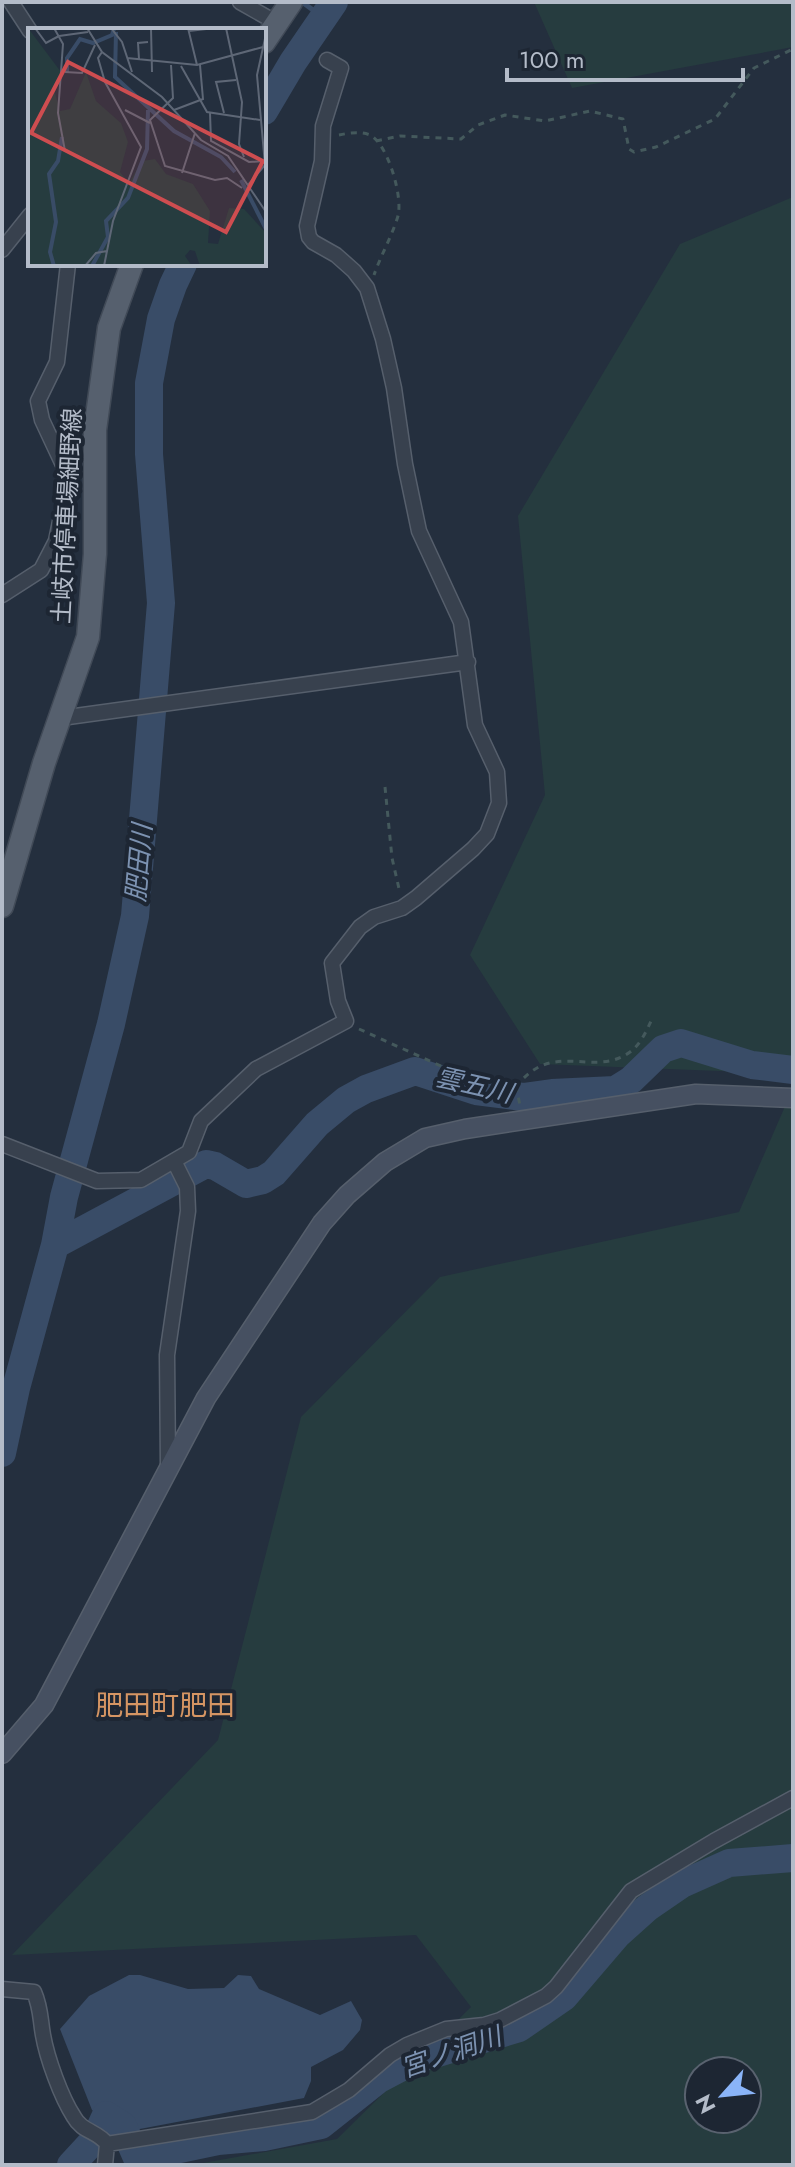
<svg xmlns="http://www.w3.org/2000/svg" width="795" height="2167" font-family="Jost,'Noto Sans JP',sans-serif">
<rect width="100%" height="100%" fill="#242f3e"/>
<path fill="#263c3f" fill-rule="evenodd" d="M534,2H793V47L572,88Z
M793,197V1074L540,1064L470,955L545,795L518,516L680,244Z
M793,1088V2165H192L337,2139L471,2007L416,1935L12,1955L218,1740L301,1417L440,1277L739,1212ZM699,2071H747V2119H699Z"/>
<path fill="#394c67" d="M129,1975H140L188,1989L224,1988L238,1975L251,1976L259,1989L320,2015L351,2001L362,2020L360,2030L343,2050L311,2067V2081L304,2098L124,2132L92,2110L60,2029L89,1996Z"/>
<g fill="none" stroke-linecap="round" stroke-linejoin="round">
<path stroke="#394c67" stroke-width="5" d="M302,2L324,18"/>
<path stroke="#394c67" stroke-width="28" d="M264,111L293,62L334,2
M55,1245L206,1164L215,1166L246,1184L263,1180L274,1173L317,1124L346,1100L366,1089L415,1071L476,1091L523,1097L552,1093L615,1090L631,1080L663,1049L681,1043L752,1065L793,1070
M2,1453L16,1388L55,1245L64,1197L111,1024L135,916L161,603L149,454V383L161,319L173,285L183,264
M71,2165L95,2139L106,2115L123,2126L137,2158L218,2141L264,2137L321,2125L379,2079L415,2060L519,2028L564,1997L618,1934L647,1908L682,1884L729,1863L793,1858"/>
<defs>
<path id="street" d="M11,2L30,31
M240,2L277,23
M2,250L30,215
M2,595L41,570L56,541L65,497L64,467L42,420L38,401L57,362L68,264
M61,718L468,662
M2,1144L97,1181L141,1180L189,1152L201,1121L256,1069L346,1021L338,1001L332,963L360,927L374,917L402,908L416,898L473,849L487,834L499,803L497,772L475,725L461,622L419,531L405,464L394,388L383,339L367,288L354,271L336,255L313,242L309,237L307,226L322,161L323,126L341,68L327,60
M168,1466L167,1355L188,1211L187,1187L174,1161
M2,1989L34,1992C41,2008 40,2018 43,2035C47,2058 61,2097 74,2117C82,2132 98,2131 107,2144
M105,2165L107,2144L312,2112L349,2090L390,2055L407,2045L446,2029L484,2025L500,2020L546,1996L556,1987L631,1891L714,1841L793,1798"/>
<path id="secondary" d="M2,1754L44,1705L206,1398L322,1223L347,1195L385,1162L425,1138L465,1129L696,1094L793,1098"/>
<path id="primary" d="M264,42L291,2
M2,906L44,763L88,637L95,554V430L109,328L132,264"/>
</defs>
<use href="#street" stroke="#565f6c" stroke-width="17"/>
<use href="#secondary" stroke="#565f6c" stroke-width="21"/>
<use href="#primary" stroke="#414a57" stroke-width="25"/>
<path stroke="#44595c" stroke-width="3" stroke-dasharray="6 6" stroke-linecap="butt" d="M339,135C349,133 360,131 370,135C388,144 403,197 398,216C392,236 381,255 374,275
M376,141L400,136L461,139L478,125L505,115L545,121L590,111L623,119L629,149L634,152L656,147L715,119L754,68L793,49
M385,787L392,858L400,893
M359,1029L483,1085L516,1087L520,1105
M516,1087C553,1038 593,1079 630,1052C640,1045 646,1032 651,1021"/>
<use href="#street" stroke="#38414e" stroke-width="14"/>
<use href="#secondary" stroke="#465061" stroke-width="18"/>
<use href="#primary" stroke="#56606e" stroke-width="22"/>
</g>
<g text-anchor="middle" stroke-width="8" stroke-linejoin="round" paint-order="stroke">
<g font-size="24" fill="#b4bcc9" stroke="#1d2633">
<text transform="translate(67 516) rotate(-87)" y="8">土岐市停車場細野線</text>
</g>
<g font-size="26" font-style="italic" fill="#7c92b1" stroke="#1d2633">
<text transform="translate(139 863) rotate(-85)" y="9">肥田川</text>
<text transform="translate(474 1085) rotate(13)" y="9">雲五川</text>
<text transform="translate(451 2052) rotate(-19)" y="9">宮ノ洞川</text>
</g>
<g font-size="28" fill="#d59563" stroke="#1d2633">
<text x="165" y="1715">肥田町肥田</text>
</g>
</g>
<g transform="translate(28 28)">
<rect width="238" height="238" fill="#242f3e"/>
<path d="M0,0L33,44L27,65L32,83L42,81L58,44L68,73L93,95L100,114L92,144L101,155L114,133L127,131L138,146L165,156L182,183L180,215L190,216L201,180L216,181L238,205V238H172L167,223L162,222L157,228L164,238H0Z" fill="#263c3f"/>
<path fill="none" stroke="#394c67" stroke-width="4" d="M88,4L87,49L146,103L193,129L207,144M39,45V30L52,11L65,15L84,7L86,1M213,152L238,201M26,238L22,224L28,194L21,146L30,133L34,109M64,238L80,209L78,193L100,170L119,121L120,82"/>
<path fill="none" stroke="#5e6776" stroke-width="2" d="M7,0L18,15L31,8M26,0L35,16L30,85L37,123M59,0L74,24L134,69L173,112L200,128L238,184M83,0L94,14L104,44M123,0L124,44M160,0L169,37M198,0L214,74L211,116L216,129M161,3L187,0M31,8L60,4M74,24L70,30L77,54L113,119L85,193L76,238M99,30L169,37L235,19M111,31L110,15L120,14M143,37L145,70L122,92L137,138L187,152L199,150L214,160M153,38L179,84L232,92M37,44L54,45L67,17M97,82L122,95M146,82L175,71L172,37M182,85L183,113L221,134L237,133M196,85L188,54L208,52M154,145L167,105M220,157L237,137L229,47L238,6M57,238L68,225L79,223"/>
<path fill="#ce4d50" fill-opacity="0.15" stroke="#ce4d50" stroke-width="4" d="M40,34L235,133L198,204L3,105Z"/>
<rect width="238" height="238" fill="none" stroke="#b4bcc9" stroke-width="4"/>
</g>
<rect width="795" height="2167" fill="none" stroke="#b4bcc9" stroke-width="8"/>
<g transform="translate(723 2095) rotate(243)"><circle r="38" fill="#1d2633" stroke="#59626f" stroke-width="2"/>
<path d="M0-6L14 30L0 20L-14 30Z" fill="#8ab4f8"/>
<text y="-12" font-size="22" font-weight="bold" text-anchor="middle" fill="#b4bcc9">N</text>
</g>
<path d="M507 68v12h236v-12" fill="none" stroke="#b4bcc9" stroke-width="4"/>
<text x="519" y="68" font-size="24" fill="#b4bcc9" stroke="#1d2633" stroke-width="6" paint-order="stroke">100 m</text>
</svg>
